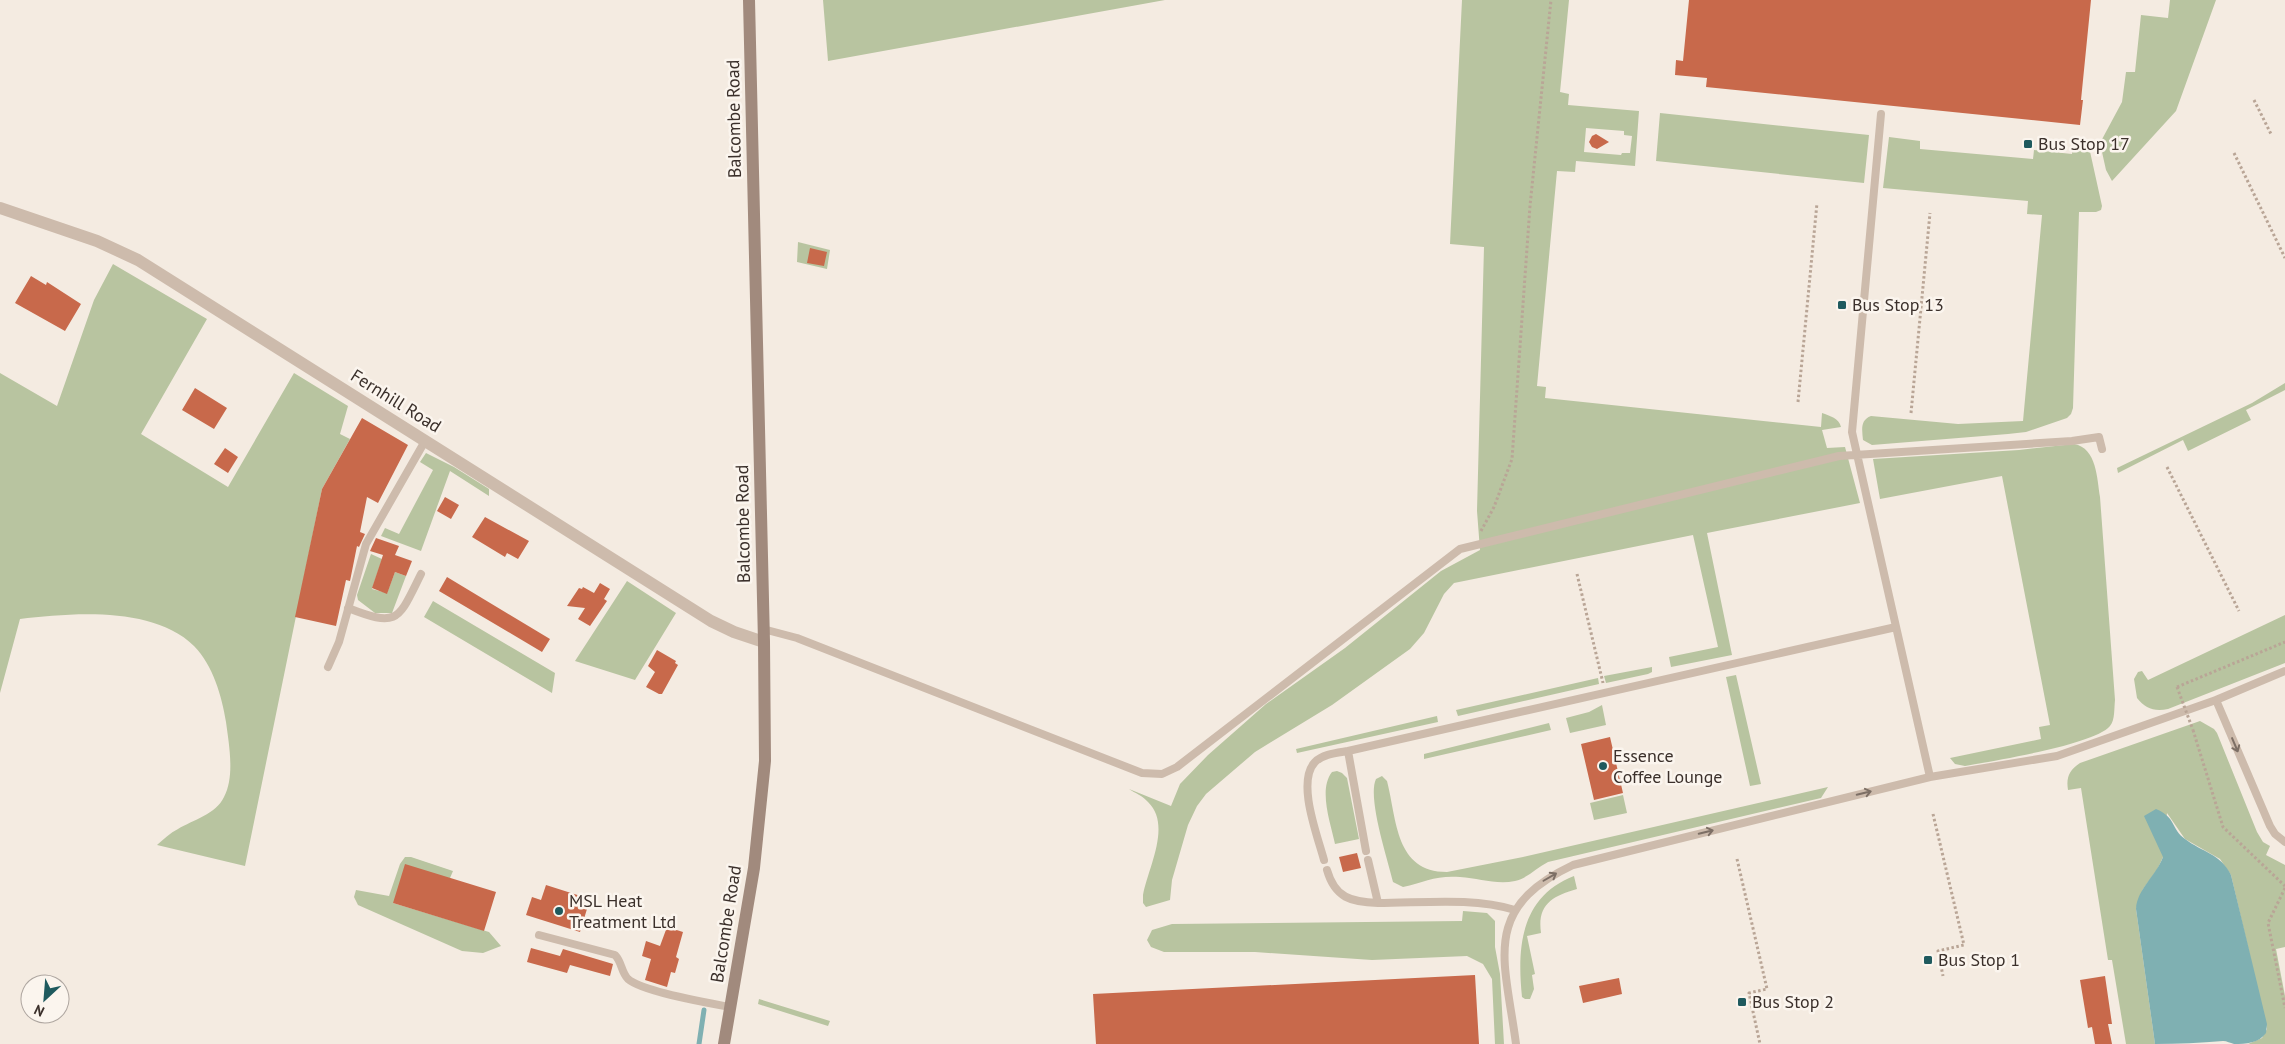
<svg xmlns="http://www.w3.org/2000/svg" width="2285" height="1044" font-family="'PT Sans',sans-serif">
<rect width="100%" height="100%" fill="#f4ebe1"/>
<path fill="#b8c4a0" fill-rule="evenodd" d="M823,0H1165L828,61Z
M1462,0H1569L1560,92L1569,94L1568,105L1639,111L1635,166L1576,161L1575,172L1557,171L1537,386L1546,387L1545,398L1821,427L1822,413C1830,416 1839,418 1841,427L1822,430L1827,448L1845,447L1860,503L1707,533L1732,655L1671,667L1669,657L1718,647L1693,535L1454,583L1444,594L1424,633L1410,649L1332,705L1255,752L1206,794L1197,806L1188,825L1172,880L1170,900L1146,907L1143,903V895C1148,868 1172,825 1148,802C1143,796 1135,793 1129,789L1171,806L1180,784L1208,755L1266,704L1345,648L1441,571L1480,550L1477,511L1484,247L1450,244ZM1586,128L1624,131V135L1632,136L1630,153H1622L1621,155L1584,152Z
M2170,0H2216L2176,111L2112,181L2106,170L2100,143L2122,102L2126,72H2135L2141,15L2168,18Z
M1660,113L1869,135L1864,183L1656,161Z
M1889,137L1920,141V149L2033,159L2034,150L2072,154L2073,142C2079,141 2084,142 2089,147L2102,206L2101,210L2096,212H2079L2073,408L2071,414L2067,418L2026,432L2008,434L1872,445L1863,440C1862,430 1860,420 1871,416L1958,424L2023,421L2042,215L2027,214L2028,201L1883,188Z
M798,242L830,250L827,269L797,262Z
M113,264L207,319L141,434L228,487L294,373L348,406L340,434L350,439L322,489L245,866L157,845C164,839 170,833 178,829C193,820 216,814 224,797C235,776 229,745 226,722C222,697 213,665 194,646C153,606 73,613 20,619L0,693V373L57,406L94,300Z
M2285,383V390L2246,410L2251,420L2188,451L2183,440L2118,473L2117,468L2252,403Z
M2074,444C2097,448 2097,479 2100,497L2115,700C2114,709 2115,720 2110,726C2094,745 1992,761 1965,766L1955,764L1950,758L2041,739L2039,727L2050,725L2002,476L1880,499L1873,459L2019,450Z
M426,453L454,467L489,489V496L450,471L421,551L381,536L385,528L399,534L433,470L420,462Z
M371,554L382,559L372,589L387,593L395,572L406,576L392,613H375L358,600L357,595Z
M627,581L676,613L635,680L575,661Z
M433,601L555,673L552,693L424,617Z
M2285,615V663L2168,709C2154,712 2145,708 2137,698L2134,679L2138,672L2142,671L2148,680Z
M1652,667V672L1648,674L1606,683L1604,676Z
M1736,675L1761,784L1750,786L1726,677Z
M1598,678L1599,684L1458,716L1456,710Z
M1602,705L1606,725L1570,733L1566,718L1589,712Z
M1437,716L1438,722L1297,753L1296,749Z
M2200,721L2214,729L2217,733L2257,832L2263,842L2270,846L2266,855L2285,865V947L2276,949L2285,996V1044H2248L2262,1038L2267,1029L2231,875L2220,859L2185,839L2167,813L2163,857L2157,870L2143,889L2136,909L2155,1044H2126L2112,960H2108L2081,788L2068,790C2066,778 2069,770 2080,763Z
M1549,723L1551,730L1424,759V754Z
M1337,771L1342,773L1347,778L1359,839L1335,844C1331,824 1318,790 1332,772Z
M1382,776L1387,781C1397,820 1395,872 1447,872L1523,857L1828,787L1821,798L1548,862C1536,868 1528,878 1515,881C1496,885 1479,878 1460,877C1437,875 1424,882 1403,887L1393,882C1388,860 1367,798 1376,779Z
M1623,795L1627,813L1594,820L1590,803Z
M405,857H411L453,871L450,878L393,903L489,932L501,946L483,953L462,951L358,905L354,897L356,890L389,896L400,864Z
M1574,876L1577,889C1552,896 1537,905 1541,933L1527,936L1535,974L1532,975L1534,989L1530,999H1525L1522,997C1517,948 1520,897 1574,876Z
M1463,911L1487,913L1495,921V947L1500,974L1504,1044H1495L1492,979L1483,964L1467,956L1372,960L1255,952H1164L1151,947L1147,940L1152,930L1172,924L1462,921Z
M759,999L830,1021L828,1026L761,1005L758,1004Z"/>
<path fill="#7fb0b2" d="M2156,809C2176,817 2171,829 2185,839C2202,852 2221,854 2231,875L2267,1024L2266,1033C2259,1043 2246,1044 2234,1044C2230,1043 2227,1041 2223,1041C2200,1043 2178,1044 2155,1044L2136,909C2137,889 2156,876 2163,857L2144,816Z"/>
<g fill="none" stroke-linecap="round" stroke-linejoin="round">
<path stroke="#7fb0b2" stroke-width="5" d="M699,1044L704,1010"/>
</g>
<path fill="#c8694b" d="M1689,0H2091L2081,100H2083L2080,125L1706,87L1707,78L1675,75L1676,60L1683,61Z
M1596,134L1609,142L1597,149L1592,147L1589,142L1592,136Z
M810,248L827,252L824,266L807,263Z
M31,276L46,285L47,282L81,304L65,331L15,303Z
M195,388L227,408L214,429L182,410Z
M362,418L408,445L378,503L367,497L360,532L365,534L359,547L357,546L350,581L346,580L336,626L295,617L322,489Z
M225,448L238,457L228,473L214,464Z
M445,497L459,505L451,519L437,511Z
M485,517L529,541L518,559L507,553L505,557L472,537Z
M376,538L399,546L395,555L412,561L406,576L395,572L387,594L372,588L383,555L370,551Z
M447,577L550,639L542,652L439,591Z
M600,583L610,589L604,599L607,601L590,626L578,619L585,608L567,606L579,588L582,589L583,587L594,593Z
M657,650L676,661L675,663L678,665L662,694H659L646,687L655,672L648,666Z
M1610,737L1623,793L1594,800L1581,744Z
M1357,853L1361,868L1343,872L1339,857Z
M405,864L496,892L484,931L393,903Z
M546,885L590,899L580,932L526,915L532,897L541,900Z
M667,927L683,932L676,957L679,959L675,973L671,972L667,987L645,980L651,959L642,956L646,941L660,946Z
M531,948L560,956L563,949L613,964L610,976L570,965L567,973L527,962Z
M1475,975L1479,1044H1096L1093,994Z
M2105,976L2112,1024H2108L2112,1044H2095L2092,1027L2088,1028L2080,980Z
M1619,978L1622,994L1583,1003L1579,986Z"/>
<g fill="none" stroke-linecap="round" stroke-linejoin="round">
<path stroke="#b9a596" stroke-width="3" stroke-dasharray="2.5 2.5" stroke-linecap="butt" d="M2254,100L2271,134
M2234,153L2285,258
M1798,402L1817,203
M1911,413L1930,213
M2167,467L2239,611
M1481,531L1494,507L1512,459L1530,206L1551,0
M1577,574L1603,683
M2177,687L2285,642
M2193,730L2223,827L2285,886
M1933,814L1964,945L1938,951L1943,976
M1737,859L1767,989L1749,993L1760,1044
M2285,888L2268,923L2285,1008"/>
<path stroke="#cdbbac" stroke-width="8" d="M1881,114L1852,432L1930,777
M348,608C399,628 398,620 421,574
M763,629L797,638L1142,773L1162,774L1177,767L1460,549L1839,456L2072,441L2099,437L2102,449
M328,667L339,642L366,544L425,441
M2216,700L2270,826L2275,834L2285,842
M1366,851L1348,751L1896,627
M1324,860C1318,837 1296,782 1315,762C1323,754 1336,753 1348,751
M1368,860L1378,903C1423,903 1472,897 1515,910
M1327,870C1335,898 1351,902 1378,903
M539,935L615,955C622,962 621,972 628,979C643,992 709,1003 730,1007
M1516,1044C1505,960 1480,909 1573,865L1930,777L2057,756L2216,700L2285,671"/>
<path stroke="#cdbbac" stroke-width="12" d="M0,208L97,241L138,260L711,621L734,632L764,642"/>
<path stroke="#a18a7d" stroke-width="12" d="M724,1044L754,868L765,761L764,642L749,0"/>
<path stroke="#b9a596" stroke-width="3" stroke-dasharray="2.5 2.5" stroke-linecap="butt" d="M2177,687L2193,730"/>
</g>
<defs><path id="oneway-shaft" d="M-6 0H5M1.5-3L5.5 0L1.5 3" fill="none" stroke-width="1.6" stroke-linecap="round" stroke-linejoin="round" transform="scale(1.25)"/></defs>
<g stroke="#7d6f65">
<use href="#oneway-shaft" transform="translate(2235 745) rotate(67)"/>
<use href="#oneway-shaft" transform="translate(1864 793) rotate(-14)"/>
<use href="#oneway-shaft" transform="translate(1706 832) rotate(-14)"/>
<use href="#oneway-shaft" transform="translate(1550 877) rotate(-30)"/>
</g>
<g fill="#1f5a5e" stroke="#fbf5ee" stroke-width="2">
<rect x="2023" y="139" width="10" height="10" rx="2.5"/>
<rect x="1837" y="300" width="10" height="10" rx="2.5"/>
<circle cx="1603" cy="766" r="5"/>
<circle cx="559" cy="911" r="5"/>
<rect x="1923" y="955" width="10" height="10" rx="2.5"/>
<rect x="1737" y="997" width="10" height="10" rx="2.5"/>
</g>
<g text-anchor="middle" stroke-width="5" stroke-linejoin="round" paint-order="stroke">
<g font-size="18" fill="#3b302b" stroke="#fbf5ee">
<text transform="translate(734 119) rotate(-91)" y="6">Balcombe Road</text>
<text transform="translate(396 401) rotate(32)" y="6">Fernhill Road</text>
<text transform="translate(743 524) rotate(-91)" y="6">Balcombe Road</text>
<text transform="translate(726 924) rotate(-81)" y="6">Balcombe Road</text>
</g>
<g font-size="18" fill="#3b302b" stroke="#fbf5ee" text-anchor="start">
<text x="2038" y="150">Bus Stop 17</text>
<text x="1852" y="311">Bus Stop 13</text>
<text x="1613" y="762">Essence<tspan x="1613" dy="21">Coffee Lounge</tspan></text>
<text x="569" y="907">MSL Heat<tspan x="569" dy="21">Treatment Ltd</tspan></text>
<text x="1938" y="966">Bus Stop 1</text>
<text x="1752" y="1008">Bus Stop 2</text>
</g>
</g>
<g transform="translate(45 999) rotate(206)"><circle r="24" fill="#fbf5ee" stroke="#aea6a0"/>
<path d="M0-4L9 19L0 12L-9 19Z" fill="#1f5a5e"/>
<text y="-8" font-size="14" font-weight="bold" text-anchor="middle" fill="#3b302b">N</text>
</g>
</svg>
